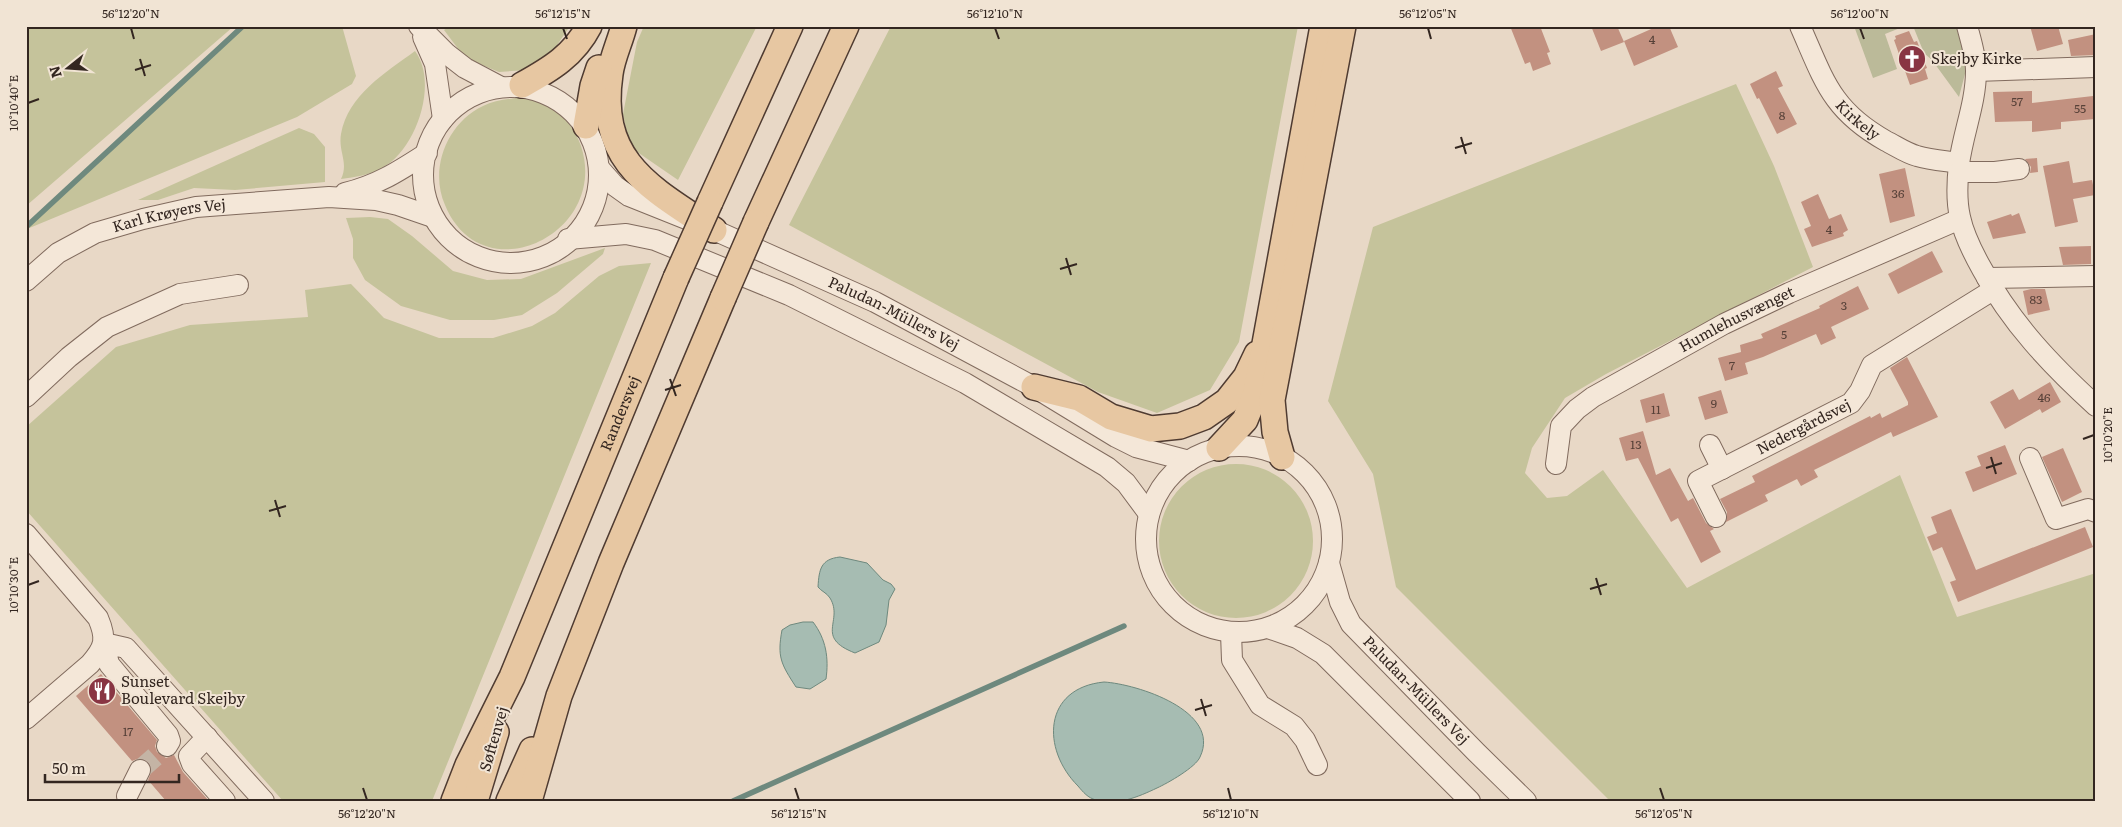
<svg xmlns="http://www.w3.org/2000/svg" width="2122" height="827" font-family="Literata,serif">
<rect width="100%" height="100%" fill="#e8d8c6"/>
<path fill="#c5c39b" d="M26,26H234L26,206Z
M245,26H342L356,76L352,84L297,117L27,229Z
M450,26H570L547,60L527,70L499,72L465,58L444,30Z
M644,26H757L678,180L630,147L623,114L637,42Z
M891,26H1298L1239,342L1210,390L1157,413L1098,392L789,225Z
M415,51C439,83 416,150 382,168C370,175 355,177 341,179C349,162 338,152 341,134C348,95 385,73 415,51Z
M1736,84L1774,166L1813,267L1606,374L1565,398L1532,448L1525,473L1547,498L1567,496L1603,470L1687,588L1900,475L1957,617L2096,573V801H1610L1396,587L1373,474L1328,401L1373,227Z
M524,97C552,105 571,117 581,146C610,234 482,295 445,205C429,169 447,123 483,106C495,100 510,99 524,97Z
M299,128L314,134L325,147V182L235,190L194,188L158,200H138Z
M370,217L388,219L412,236L453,271L487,280L521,279L605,248L603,254L557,293L522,315L494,320H450L401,306L365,280L353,258V239L346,218Z
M651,263L432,801H283L26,510V427L116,347L190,325L308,317L305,290L351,284L384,318L439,338H493L532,326L555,313L599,276L619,266Z
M1159 541a77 77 0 1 1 154 0a77 77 0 1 1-154 0Z"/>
<path fill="#bbba99" d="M1854,26H1905L1885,34L1897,69L1873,78Z
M1913,26H1956L1967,66L1959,97L1932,60L1924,53Z"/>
<path fill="#a6bcb2" stroke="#6e897e" d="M840,557L867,563L883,580L891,584L895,589L889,600L886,625L879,642L855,653C814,637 844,621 830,598C827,593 821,591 818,587C819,569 821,559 840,557Z
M803,622H813C826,639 829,658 826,679L810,689L796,687C781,664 777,657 782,630L790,625Z
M1104,682C1137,684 1222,711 1200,757C1196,767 1168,783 1157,788C1138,797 1117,806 1096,800C1088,798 1083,792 1078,786C1041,749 1043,688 1104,682Z"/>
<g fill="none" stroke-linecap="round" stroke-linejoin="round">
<path stroke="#6e897e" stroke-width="5.5" d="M26,227L243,26
M733,801L1124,626"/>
</g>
<path fill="#c29180" d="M1510,26H1540L1550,52L1547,53L1551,64L1533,71L1530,62L1525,64Z
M1591,26H1617L1624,42L1601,51Z
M1658,26H1669L1678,47L1634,66L1624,41Z
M2030,26H2058L2063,44L2037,51Z
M1909,31L1914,42L1917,41L1927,68L1925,69L1928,79L1910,85L1894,40L1896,39L1895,36Z
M2096,34V55L2071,56L2068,40Z
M1776,71L1783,86L1778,88L1797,124L1777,134L1759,98L1757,99L1750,84Z
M2032,91V103L2093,96L2095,119L2061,122V129L2032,132V121L1995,122L1993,92Z
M2037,158L2038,172L2030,173L2031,167L2025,159Z
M2069,161L2073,183L2092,180L2095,195L2073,199L2078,222L2055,227L2043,166Z
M1905,168L1915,216L1890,223L1879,174Z
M1818,194L1829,219L1841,214L1848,230L1843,233L1844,236L1812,247L1804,229L1811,226L1801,202Z
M2019,213L2026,233L1993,239L1987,222L2011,214L2012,216Z
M2091,246V264L2063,265L2059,247Z
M1932,251L1943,272L1898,294L1888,274Z
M1858,286L1869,309L1831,327L1836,338L1821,345L1816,334L1763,357L1745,363L1748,374L1725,381L1718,358L1741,352L1740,345L1763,338L1761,334L1820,308L1819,306Z
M2031,289H2045L2050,310L2028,315L2023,291Z
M1907,357L1938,417L1893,437L1891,432L1814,470L1818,477L1801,486L1797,479L1765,495L1768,501L1726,522L1727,512L1720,499L1755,482L1752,476L1870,416L1871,418L1880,413L1882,418L1908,405V402L1890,368Z
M2050,382L2061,402L2042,413L2040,409L2005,429L1990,402L2013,389L2019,400Z
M1721,390L1728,413L1705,420L1698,397Z
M1664,393L1670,416L1646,423L1640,400Z
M1643,431L1656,475L1670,468L1688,501L1693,498L1706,523L1714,529L1710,531L1721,552L1701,563L1678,518L1671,522L1638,458L1626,461L1619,438Z
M2005,445L2017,474L1973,492L1965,472L1981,466L1977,456Z
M2063,448L2082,492L2062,502L2042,457Z
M1951,509L1976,570L2085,527L2093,547L1958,602L1950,582L1956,580L1942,547L1933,551L1927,537L1937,533L1931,517Z
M101,674L157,740L155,746L157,752L166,758L174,755L183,772L209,801H166L148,780L152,770L150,763L140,758L132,761L76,696Z"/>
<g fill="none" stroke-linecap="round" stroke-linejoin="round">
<path stroke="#c4b4a5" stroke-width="20" stroke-dasharray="20 10" stroke-linecap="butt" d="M140,770L167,746"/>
<defs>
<g id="minor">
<path d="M419,26L447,54L465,68L501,87"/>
<path id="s1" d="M1800,26C1824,80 1831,110 1886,141C1896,146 1906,153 1917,156C1930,160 1946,161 1959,163"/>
<path d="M1967,26C1971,41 1976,56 1976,71C1976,103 1963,133 1959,164C1957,182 1956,200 1960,217C1964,236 1973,253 1982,269C2011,323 2051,365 2096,406"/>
<path d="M423,37L435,64L443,119"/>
<path d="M1976,71L2096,67"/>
<circle cx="511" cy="175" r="88"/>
<path id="s2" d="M599,168L615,186L629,196L714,230L875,302L1034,387L1116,437L1136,447L1189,461"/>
<path d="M1959,172H1995L2019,169"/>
<path d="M345,193C378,185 399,171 427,153"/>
<path d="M568,239L626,234L655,240L789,295L965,383L1107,467L1126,483L1149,514"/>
<path d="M1987,278L2096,276"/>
<path id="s3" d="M26,281L58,253L95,233L143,219L196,207L329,197L376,200L398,205L433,217"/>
<path d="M26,397L69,357L107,327L180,294L238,285"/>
<path d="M1710,445L1722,469"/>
<circle cx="1239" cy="539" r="93"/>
<path d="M2030,458L2056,519L2088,509L2096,512"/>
<path id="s4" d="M1556,464L1561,426L1577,409L1593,397L1724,324L1789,293L1960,219"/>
<path id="s5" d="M1716,517L1698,481L1851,403L1860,391L1872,365L1993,290"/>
<path d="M26,534L98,618C107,639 105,647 90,664L26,719"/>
<path id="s6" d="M1329,563L1340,602L1351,624L1476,752L1526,801"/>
<path d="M1268,628L1297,638L1323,654L1470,801"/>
<path d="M1231,633L1232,660L1260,705L1294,726L1305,740L1317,765"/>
<path d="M207,737L189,756L192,764L225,801"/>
<path d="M167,746L170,741L168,735L109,664L104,643L126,648L264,801"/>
<path d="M127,796L140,770"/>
</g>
<g id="major">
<path d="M624,26C620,42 612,58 610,74C597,162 651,188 714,230"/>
<path d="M522,85C551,69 574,55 589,26"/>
<path d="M586,126L593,86L599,68"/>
<path d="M710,202L790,26"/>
<path d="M756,222L846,26"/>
<path d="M1034,387L1079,398L1111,417L1151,429L1180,426L1204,417L1227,401L1246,377L1257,354"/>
<path d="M1219,448L1245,420L1256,393L1323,26"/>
<path d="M1282,457L1275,432L1272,400L1343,26"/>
<path id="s7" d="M454,801L468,765L512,677L676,278"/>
<path d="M475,801L496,732"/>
<path d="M509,801L532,750"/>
<path d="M529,801L559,696L611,563L723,298"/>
</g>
</defs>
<use href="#minor" stroke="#816b5e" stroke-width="22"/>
<use href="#major" stroke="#4f3b31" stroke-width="28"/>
<use href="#minor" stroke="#f4e7d8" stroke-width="20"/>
<use href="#major" stroke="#e7c7a2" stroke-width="25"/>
<defs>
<path id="major-bridge" d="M676,278L710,202
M723,298L756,222"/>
</defs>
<use href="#major-bridge" stroke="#4f3b31" stroke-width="28" stroke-linecap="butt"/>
<use href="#major-bridge" stroke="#e7c7a2" stroke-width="25"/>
</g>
<path fill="none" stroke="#332620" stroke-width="2" d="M131,28L134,39M563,28L567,39M995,28L999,39M1428,28L1431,39M1860,28L1864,39M140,59L145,76M135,70L151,65M28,103L39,99M1461,137L1466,154M1455,148L1472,143M1066,258L1071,275M1060,269L1077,264M670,379L676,396M665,390L681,385M2083,439L2094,435M1991,457L1996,474M1986,468L2002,463M275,500L280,517M269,511L286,506M1596,578L1601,595M28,585L39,581M1590,589L1607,584M1201,699L1206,716M1195,710L1212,705M363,788L367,800M795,788L799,800M1228,788L1231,800M1660,788L1664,800"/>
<defs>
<symbol id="church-disc" viewBox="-11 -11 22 22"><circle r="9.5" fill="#893543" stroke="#f1e4d4"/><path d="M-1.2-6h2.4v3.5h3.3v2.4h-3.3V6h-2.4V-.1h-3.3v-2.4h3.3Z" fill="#fff"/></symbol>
<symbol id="restaurant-disc" viewBox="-11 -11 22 22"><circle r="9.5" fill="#893543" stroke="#f1e4d4"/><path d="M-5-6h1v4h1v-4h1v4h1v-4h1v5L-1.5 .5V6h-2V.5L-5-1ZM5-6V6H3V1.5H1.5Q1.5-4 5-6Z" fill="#fff"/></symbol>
</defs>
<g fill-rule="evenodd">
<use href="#church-disc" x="1896" y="43" width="32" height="32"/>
<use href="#restaurant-disc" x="86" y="675" width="32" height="32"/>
</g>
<g text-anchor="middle" stroke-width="4" stroke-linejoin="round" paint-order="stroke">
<g font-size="12" fill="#574138">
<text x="1652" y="44">4</text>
<text x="2017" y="106">57</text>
<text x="2080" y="113">55</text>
<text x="1782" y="120">8</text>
<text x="1898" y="198">36</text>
<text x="1829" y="234">4</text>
<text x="2036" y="304">83</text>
<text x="1844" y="310">3</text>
<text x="1784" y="339">5</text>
<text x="1732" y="370">7</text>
<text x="2044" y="402">46</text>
<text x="1714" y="408">9</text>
<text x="1656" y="414">11</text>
<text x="1636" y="449">13</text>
<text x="128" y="736">17</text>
</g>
<g font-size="15" fill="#332620" stroke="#f1e4d4" text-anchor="start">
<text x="1931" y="64">Skejby Kirke</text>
<text x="121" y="687">Sunset<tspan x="121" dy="17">Boulevard Skejby</tspan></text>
</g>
<g font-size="15" fill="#332620" stroke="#f1e4d4">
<text dy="5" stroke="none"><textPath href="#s1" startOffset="112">Kirkely</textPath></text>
<text dy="5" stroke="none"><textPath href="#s3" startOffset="161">Karl Krøyers Vej</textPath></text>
<text dy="5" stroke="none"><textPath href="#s2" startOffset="331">Paludan-Müllers Vej</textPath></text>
<text dy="5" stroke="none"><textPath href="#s4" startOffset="245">Humlehusvænget</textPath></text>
<text dy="5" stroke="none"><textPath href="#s7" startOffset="422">Randersvej</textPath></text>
<text dy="5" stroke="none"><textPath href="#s5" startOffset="159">Nedergårdsvej</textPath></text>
<text dy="5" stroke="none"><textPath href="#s6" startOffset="158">Paludan-Müllers Vej</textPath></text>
<text transform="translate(494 739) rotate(-74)" y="5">Søftenvej</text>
</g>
</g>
<rect width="2122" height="827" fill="none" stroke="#f1e4d4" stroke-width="55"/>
<g transform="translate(68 68) rotate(253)" stroke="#f1e4d4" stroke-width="4" paint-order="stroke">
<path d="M0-4L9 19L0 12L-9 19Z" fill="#332620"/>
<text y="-8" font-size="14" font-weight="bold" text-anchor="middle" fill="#332620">N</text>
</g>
<path d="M45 774v8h134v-8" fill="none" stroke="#332620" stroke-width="2.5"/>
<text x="52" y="774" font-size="15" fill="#332620" stroke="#f1e4d4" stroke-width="4" paint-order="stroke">50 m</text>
<rect x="28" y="28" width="2066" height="772" fill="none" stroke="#332620" stroke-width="2"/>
<g font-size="12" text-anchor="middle" fill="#332620">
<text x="131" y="18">56°12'20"N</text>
<text x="563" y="18">56°12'15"N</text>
<text x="995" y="18">56°12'10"N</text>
<text x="1428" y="18">56°12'05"N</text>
<text x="1860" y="18">56°12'00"N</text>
<text transform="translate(14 103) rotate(-90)" y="4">10°10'40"E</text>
<text transform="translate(2108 435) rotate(-90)" y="4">10°10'20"E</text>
<text transform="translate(14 585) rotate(-90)" y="4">10°10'30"E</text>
<text x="367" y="818">56°12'20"N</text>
<text x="799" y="818">56°12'15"N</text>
<text x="1231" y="818">56°12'10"N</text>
<text x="1664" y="818">56°12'05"N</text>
</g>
</svg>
